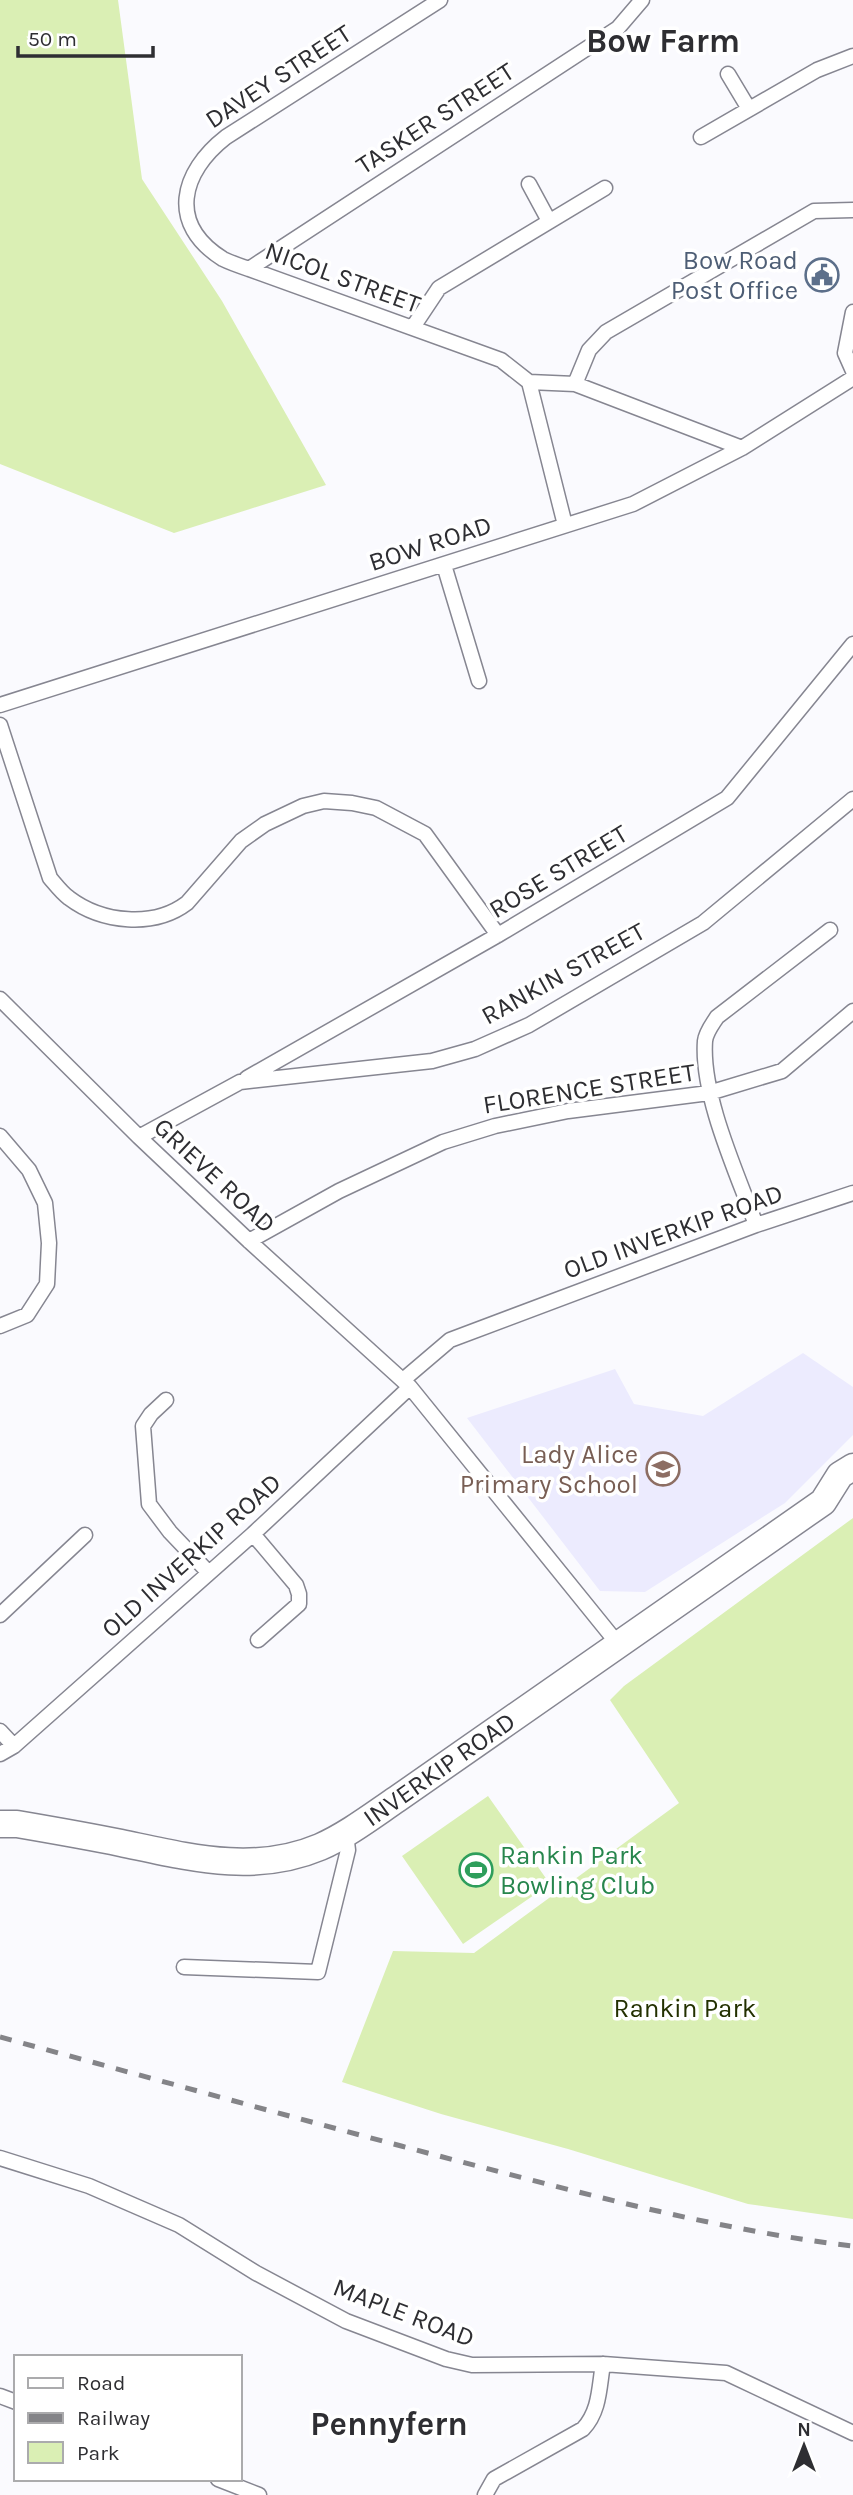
<svg xmlns="http://www.w3.org/2000/svg" width="853" height="2495" font-family="Karla,sans-serif">
<rect width="100%" height="100%" fill="#fafafe"/>
<path fill="#ecebfe" d="M803,1353L853,1387V1435L785,1503L645,1592L600,1591L467,1418L615,1369L634,1404L703,1416Z"/>
<path fill="#daefb4" d="M0,0H118L142,179L222,301L326,485L174,533L0,464Z
M853,1518V2219L748,2204L568,2149L441,2114L342,2082L393,1951L474,1953L679,1803L610,1700L624,1686Z
M488,1796L550,1884L463,1944L402,1856Z"/>
<g fill="none" stroke-linecap="round" stroke-linejoin="round">
<defs>
<path id="street" d="M440,0L226,137C181,172 167,224 223,259C231,263 240,266 249,269L501,360L529,382L575,384L742,448
M728,74L749,109
M701,137L817,70L853,56
M529,184L549,221
M249,269L618,28L642,0
M853,312L845,353L853,371
M413,327L439,288L605,188
M529,382L565,525
M575,384L589,350L606,332L814,211L853,210
M444,565L479,681
M0,705L633,504L742,448L853,378
M0,725L50,878C56,885 62,893 69,898C102,923 154,928 187,903L241,841L265,824L303,806L324,801L352,803L376,808L425,834L498,935
M0,999L139,1137L249,1241L410,1387L618,1644
M247,1078L498,935L727,798L853,644
M0,1136L29,1170L45,1203L49,1243L47,1284L27,1315L0,1326
M139,1137L240,1082L432,1061L475,1049L529,1025L703,923L853,799
M756,1225C737,1173 701,1096 705,1041C706,1032 712,1025 717,1017L830,930
M249,1241L339,1191L443,1142L495,1126L568,1111L709,1093L782,1071L853,1011
M403,1380L450,1340L756,1225L853,1193
M166,1400L151,1414L143,1426L149,1504L170,1532L209,1573
M253,1534L296,1585L299,1594V1604L258,1640
M0,1615L85,1535
M0,1731L14,1746
M0,1754L14,1746L253,1534L410,1387
M184,1967L318,1972L348,1850L346,1834
M0,2158L89,2186L179,2225L256,2273L346,2321L446,2359L472,2365L603,2364L726,2373L853,2433
M0,2396L16,2402
M218,2479L259,2495
M485,2495L494,2479L583,2429C600,2411 599,2387 603,2364"/>
<path id="highway" d="M0,1824H17C52,1830 87,1836 121,1843C188,1857 254,1875 320,1847C347,1835 372,1816 397,1799L823,1502L840,1475L853,1467"/>
</defs>
<use href="#street" stroke="#868691" stroke-width="17"/>
<use href="#highway" stroke="#868691" stroke-width="29"/>
<use href="#street" stroke="#fff" stroke-width="14"/>
<use href="#highway" stroke="#fff" stroke-width="26"/>
<path stroke="#848488" stroke-width="5" stroke-dasharray="12 12" stroke-linecap="butt" d="M0,2037C162,2081 323,2126 485,2168C604,2199 731,2232 853,2246"/>
</g>
<defs>
<symbol id="civic-ring" viewBox="-11 -11 22 22"><circle r="9.5" fill="#fff" stroke="#5c6f8a" stroke-width="1.5"/><path d="M-.6-6.5H3V-4.5H.6V-3L4-1V1h2V6H-6V1h2V-1L-.6-3ZM-1.2 2.5V6h2.4V2.5Z" fill="#5c6f8a"/></symbol>
<symbol id="school-ring" viewBox="-11 -11 22 22"><circle r="9.5" fill="#fff" stroke="#8d6e63" stroke-width="1.5"/><path d="M0-5L7-2L0 1L-7-2ZM-4 1L0 2.5L4 1V4Q0 6-4 4Z" fill="#8d6e63"/></symbol>
<symbol id="stadium-ring" viewBox="-11 -11 22 22"><circle r="9.5" fill="#fff" stroke="#2e9e5b" stroke-width="1.5"/><path d="M0-5a6.5 5 0 1 0 0 10a6.5 5 0 1 0 0-10ZM-3.5-1.8h7v3.6h-7Z" fill="#2e9e5b"/></symbol>
</defs>
<g fill-rule="evenodd">
<use href="#civic-ring" x="803" y="256" width="38" height="38"/>
<use href="#school-ring" x="644" y="1450" width="38" height="38"/>
<use href="#stadium-ring" x="457" y="1851" width="38" height="38"/>
</g>
<g text-anchor="middle" stroke-width="7" stroke-linejoin="round" paint-order="stroke">
<g font-size="26" fill="#2e2e32" stroke="#fff">
<text transform="translate(278 76) rotate(-33)" y="9">DAVEY STREET</text>
<text transform="translate(435 118) rotate(-33)" y="9">TASKER STREET</text>
<text transform="translate(343 277) rotate(20)" y="9">NICOL STREET</text>
<text transform="translate(430 543) rotate(-18)" y="9">BOW ROAD</text>
<text transform="translate(558 871) rotate(-31)" y="9">ROSE STREET</text>
<text transform="translate(563 973) rotate(-29)" y="9">RANKIN STREET</text>
<text transform="translate(589 1088) rotate(-9)" y="9">FLORENCE STREET</text>
<text transform="translate(215 1175) rotate(43)" y="9">GRIEVE ROAD</text>
<text transform="translate(673 1231) rotate(-20)" y="9">OLD INVERKIP ROAD</text>
<text transform="translate(191 1555) rotate(-42)" y="9">OLD INVERKIP ROAD</text>
<text transform="translate(439 1769) rotate(-35)" y="9">INVERKIP ROAD</text>
<text transform="translate(404 2312) rotate(21)" y="9">MAPLE ROAD</text>
</g>
<g font-size="26" fill="#4e5e75" stroke="#fff" text-anchor="end">
<text x="798" y="269">Bow Road<tspan x="798" dy="30">Post Office</tspan></text>
</g>
<g font-size="26" fill="#785e54" stroke="#fff" text-anchor="end">
<text x="638" y="1463">Lady Alice<tspan x="638" dy="30">Primary School</tspan></text>
</g>
<g font-size="26" fill="#27864d" stroke="#fff" text-anchor="start">
<text x="500" y="1864">Rankin Park<tspan x="500" dy="30">Bowling Club</tspan></text>
</g>
<g font-size="26" fill="#233000" stroke="#fff">
<text x="685" y="2017">Rankin Park</text>
</g>
<g font-size="33" font-weight="bold" fill="#2e2e32" stroke="#fff">
<text x="663" y="52">Bow Farm</text>
<text x="389" y="2435">Pennyfern</text>
</g>
</g>
<rect x="14" y="2355" width="228" height="126" fill="#ffffff" stroke="#ababad" stroke-width="2"/>
<rect x="28" y="2378" width="35" height="10" fill="#ffffff" stroke="#ababad" stroke-width="2"/>
<text x="77" y="2390" font-size="21" fill="#2e2e32">Road</text>
<rect x="28" y="2413" width="35" height="10" fill="#848488" stroke="#ababad" stroke-width="2"/>
<text x="77" y="2425" font-size="21" fill="#2e2e32">Railway</text>
<rect x="28" y="2442" width="35" height="21" fill="#daefb4" stroke="#ababad" stroke-width="2"/>
<text x="77" y="2460" font-size="21" fill="#2e2e32">Park</text>
<g transform="translate(804 2446)" stroke="#ffffff" stroke-width="5" paint-order="stroke">
<path d="M0-5L12 26L0 18L-12 26Z" fill="#2e2e32"/>
<text y="-10" font-size="19" font-weight="bold" text-anchor="middle" fill="#2e2e32">N</text>
</g>
<path d="M18 46v10h135v-10" fill="none" stroke="#2e2e32" stroke-width="3.5"/>
<text x="28" y="46" font-size="21" fill="#2e2e32" stroke="#ffffff" stroke-width="5" paint-order="stroke">50 m</text>
</svg>
